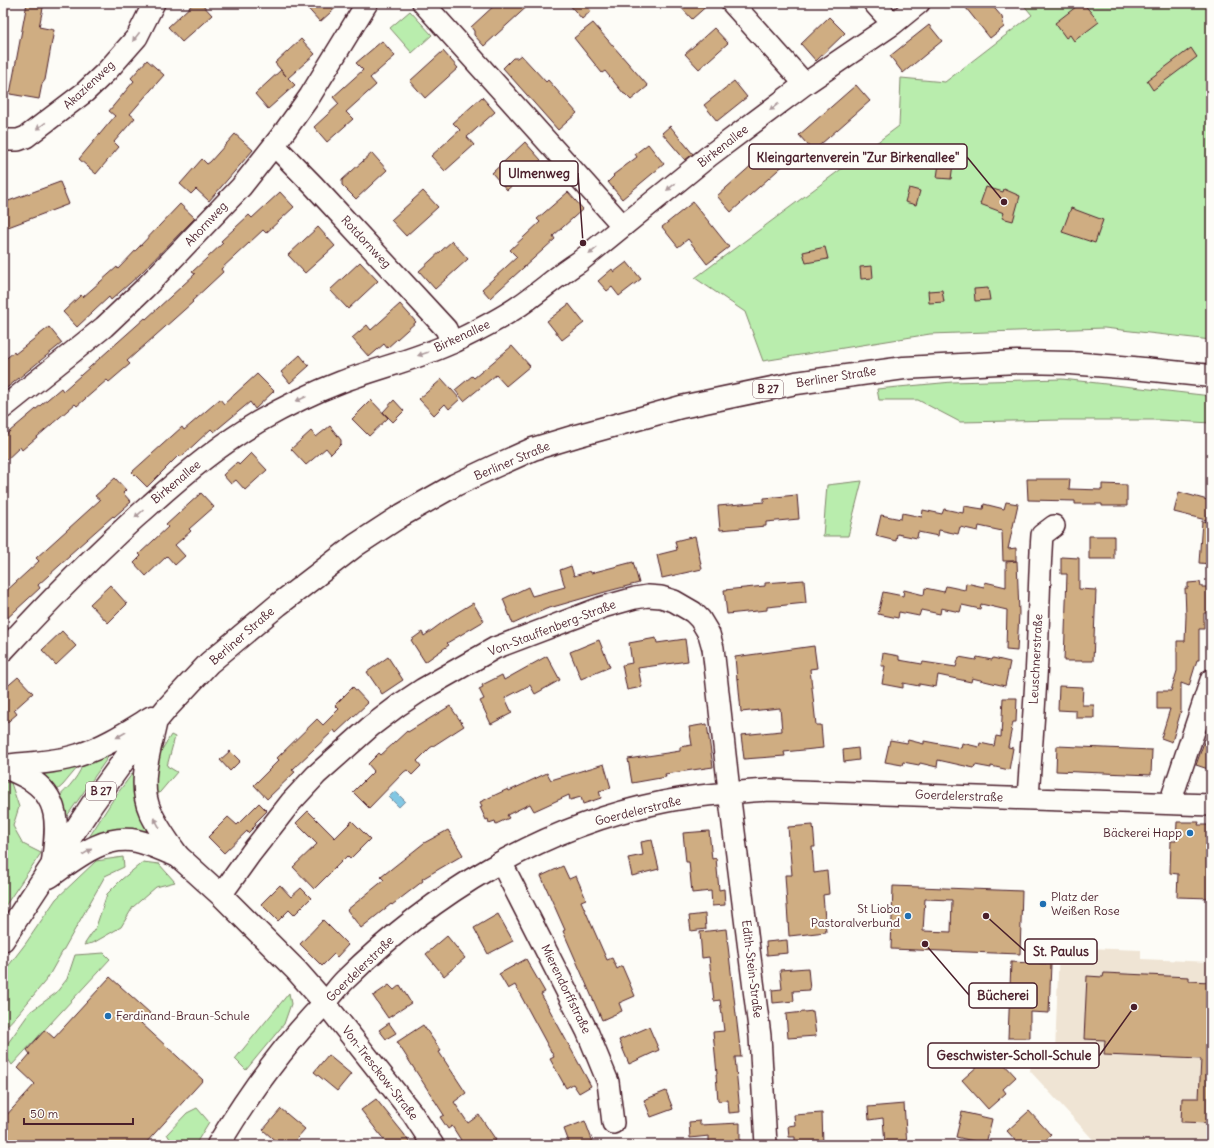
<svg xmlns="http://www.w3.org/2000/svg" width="1214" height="1148" font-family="Delius,sans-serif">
<rect width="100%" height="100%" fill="#fdfcf7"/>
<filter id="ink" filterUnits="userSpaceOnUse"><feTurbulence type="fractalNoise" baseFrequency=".025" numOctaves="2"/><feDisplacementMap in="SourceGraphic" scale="8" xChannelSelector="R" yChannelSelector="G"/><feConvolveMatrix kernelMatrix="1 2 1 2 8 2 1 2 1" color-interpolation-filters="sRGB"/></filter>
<g filter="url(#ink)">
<path fill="#efe4d4" d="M1059,947L1141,950V959L1211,962V1145H1098L1030,1071L1033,1052L1055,1053Z"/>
<path fill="#b9edad" stroke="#82866c" d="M1022,3H1211V340L1104,328L930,334L763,361L745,312L695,278L899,126L901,78L945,82L1032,15Z
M410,11L432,35L412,53L390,28Z
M1062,379L1211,396V423L1159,420H1063L960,422L918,400H879L877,389L952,382Z
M862,481L848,536H823L827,485Z
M171,735L175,737L167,766L177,772L155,798L154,762Z
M111,753L67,816L65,818L57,798C68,789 81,774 84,760Z
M138,766L153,834L86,842L114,798Z
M78,767L63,785L54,793L30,770Z
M3,782L11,783L19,807L13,826L23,844L41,853L3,909Z
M123,857L124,867L105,876L47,979L18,1014L3,1030V973L26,943L56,899L96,861Z
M143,862L159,864L175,882L156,887L133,907L121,927L93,943L84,945L96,927L107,894L122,879Z
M104,953L110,959L12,1065L3,1052V1050L30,1012L56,993L67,979L75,955Z
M289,993L291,1004L284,1024L246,1070L235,1059Z
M197,1108L209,1122L195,1145H174L167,1134L187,1113Z"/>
<path fill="#82c7e3" stroke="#6c8499" d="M395,791L405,801L399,807L389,797Z"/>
<path fill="#cfad82" stroke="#4a1f2b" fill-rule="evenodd" d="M27,3H44L39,27L54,30L45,80L42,84L39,99L10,94Z
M194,3H201L212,15L182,42L168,27Z
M303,3H341L320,22Z
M497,3H531L484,46L474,35V31L471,27Z
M568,3H584L591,11L582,19Z
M677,3H710L692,19Z
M962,3H990L1002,17L1004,27L990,38Z
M1081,3H1083L1099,22L1074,41L1070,35L1066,38L1055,23Z
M829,17L845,33L816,61L801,44Z
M593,23L648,86L631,100L625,94H624L605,71L602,73L574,38Z
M929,25L942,41L903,73L890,56Z
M714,28L728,43L699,69L685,54Z
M301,39L315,54L288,78L295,85L268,109L255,94L281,70L286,76L275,63Z
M382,41L395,56L370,78L376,85L346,112L353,119L327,142L314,127L339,104L333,97L363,70L356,63Z
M1191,48L1197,57L1153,90L1147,81Z
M443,51L458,68L425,98L410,81Z
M521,55L546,82L548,80L577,113L558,130L503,68L513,58H517Z
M147,60L164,75L130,114L135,118L114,142L119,147L96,174L79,159L115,116L109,111L134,81L131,78Z
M734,81L747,97L717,121L704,105Z
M856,85L870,101L813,151L799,135Z
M482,97L495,112L467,137L474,145L445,171L431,156L460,130L453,123Z
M670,126L693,154L685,160L662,133Z
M235,134L253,150L209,201L196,189L191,194L180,184L202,159L207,164L210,162Z
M525,142L541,160L507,190L492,173Z
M648,144L664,164L622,199L608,182L614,176L613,175L637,157L635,154Z
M773,146L787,162L731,212L717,196Z
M372,153L387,170L356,199L342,185V180Z
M939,163L953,164L951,179L937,178Z
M60,182L69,204L3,229V203Z
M986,187L1003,192L1004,189L1020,196L1013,221L1002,218L1004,213L980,204Z
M909,188L920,191L916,205L905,202Z
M423,191L438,207L406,236L391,220Z
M280,192L294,207L266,233L263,230L221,269L223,272L192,301L193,302L127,361L130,364L109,382L107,380L77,406L75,404L22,450L20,447L3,463V437L61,388L63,391L145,318L146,319L195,274L192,272L223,243L221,241L249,215L252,218Z
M568,192L583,209L553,236L555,239L490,298L482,289L517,257L510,250L540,222L537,219Z
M693,202L729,247L707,264L688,239L678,247L662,227Z
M180,204L195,218L139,275L111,300L109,297L77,327L63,312L81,295L83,297L117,267L118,269Z
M1071,208L1103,220L1095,243L1062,232Z
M318,227L335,246L305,273L288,255Z
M452,241L468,259L435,289L419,271Z
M825,247L828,259L806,263L803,252Z
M360,262L378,281L348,309L330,290Z
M627,262L641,279L619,296L612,287L607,291L598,281L612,269L614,272Z
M872,266L873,278L861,279L860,267Z
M988,288L990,300L975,301L974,289Z
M942,290L944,302L929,303L928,291Z
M400,304L416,322L387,348L384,344L369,357L352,338L367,325L371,330Z
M569,304L584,323L562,340L547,321Z
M49,327L62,343L3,391V361L14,352L15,354Z
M512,346L530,366L506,386L496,375L464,401L455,390L472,376L474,378Z
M300,355L309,366L290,383L281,372Z
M257,374L274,391L255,409L250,402L214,432L211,429L181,457L179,455L147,487L132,472L182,427L184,430L220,399L224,404Z
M442,379L460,399L449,409L445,404L434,415L419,399Z
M371,400L388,418L369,436L352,419Z
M394,400L404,411L393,422L383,412Z
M330,426L341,440V444L331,454L326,448L306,465L291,449L311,431L316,437Z
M251,453L267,470L245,490L236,480L231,484L223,475L237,462L239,465Z
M115,478L126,490L123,493L131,502L114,517L113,516L69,555L70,556L38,585L40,588L3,622V594L39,561L36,558L100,500L95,496Z
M1027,479H1070L1069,489L1102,490V484L1127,485V506H1102V504H1075V501L1028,500Z
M1179,492L1211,501L1206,520L1174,512Z
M201,493L214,507L189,529L191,531L175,545L185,556L175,565L167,556L146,576L134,563L141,556L139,554L168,527L166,525Z
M797,495L799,519L766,522V526L720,530L718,506L764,502V498Z
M1006,502L1018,504L1008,549L1016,548V561H1003L1002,531L979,526L978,531L960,527L958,534L939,530L938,536L918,532L917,538L897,534L896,541L876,536L881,515L901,519L902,513L922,517L923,510L942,514L944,509L963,513L964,506L983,509L984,504L1004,509Z
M1202,521L1211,522V564L1199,563Z
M695,536L702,569L662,578L657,555L677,550L675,541Z
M1089,536H1114V559H1089Z
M1061,557L1079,558V589L1096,590L1093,661H1064L1067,574H1061Z
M1017,561L1019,613L1017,651L1006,650L1007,610L981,604L980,609L962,605L960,612L941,608L940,614L921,610L919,616L899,612L898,618L878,614L883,592L903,596L904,590L924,595L925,588L944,592L946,586L965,590L966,583L984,587L985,582L1006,587V562Z
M633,562L639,583L605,592L546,609L513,624L503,599L528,587L532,596L565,587L560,570L571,566L574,576L590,571L591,573Z
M804,580L806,603L767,607V610L727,614L724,590L765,586V583Z
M1200,582L1201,587H1211V613H1204V629H1199V660H1197L1189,686L1181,683V711L1172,742L1161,738L1170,709H1157V691H1171L1177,671V641H1185L1186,616L1185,588H1188V583Z
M110,585L127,604L108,623L90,604Z
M473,603L484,621L447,643L449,645L425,662L411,640L422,632L424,636L450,617Z
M62,631L76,646L56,665L42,650Z
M656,638L657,643L685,639L688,661L638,668L642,687L627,690L622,665L632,663L629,643Z
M599,640L610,667L581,679L570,652Z
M814,646L817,668L810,669L816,725H821L823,748L784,752L785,756L744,759L741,735L782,731L780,708L741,712L738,679L737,680L735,657Z
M883,653L899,656V660L922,664L923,662L956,667L959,657L976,660L977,657L992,660L993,658L1010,662L1005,686L972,678L971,682L938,675L936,687L919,684V686L903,683V688L882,684L885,666H881Z
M547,656L560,680L535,694L530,685L505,698L512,713L491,724L480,701L484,699L479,689L483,687L482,685L502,675L504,680Z
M388,657L403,680L382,694L367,672Z
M18,677L33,693L14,710L17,714L3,726V690Z
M1059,686L1083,687L1082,705H1094V718H1076V711L1058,710Z
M353,687L368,703L336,733L334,730L292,770L295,772L267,799L254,785L279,760L277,758L317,719L323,725L339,709L335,705Z
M1003,698H1017L1016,722H1013L1008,747L1013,748L1009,770L991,766V768L975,765L974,768L938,760L937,767L920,763L919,765L903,762L902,765L885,762L890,740L907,743L908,740L924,744V741L961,748L962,743L979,747L980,743L994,746L996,736L1001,737Z
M450,706L464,726L430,748L417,761L421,766L412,775L407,770L404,772L369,808L353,792L374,771L368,764L379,753L381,755L407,731L408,732Z
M707,724L713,767L665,774L666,777L632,783L628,759L680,751V747L692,745L689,727Z
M1209,728H1211V770L1196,765Z
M1057,746L1152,750L1151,775L1056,771Z
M858,748L859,760L844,762L843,750Z
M230,751L240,761L230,771L220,760Z
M604,764L611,788L599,791L601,798L583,804L581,797L570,800L569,795L534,811L530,804L507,815L509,818L496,824L495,821L489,823L488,819L486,820L480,807L482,806L480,802L508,789L509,791L547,773L551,780Z
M259,803L267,811L255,823L256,825L248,833L247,831L224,853L208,837L228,817L237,825Z
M308,811L335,838L352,821L370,839L350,859L347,856L314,889L293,867L317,844L296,823Z
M1177,822H1199L1198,825H1208V842H1211V898L1177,897L1178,874L1170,873L1171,841H1176Z
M813,825L815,847H812L814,873L827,871L829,894L823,895L826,932L789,936L785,875H792L788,827Z
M448,830L463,855L422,879L423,881L392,905L391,904L361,928L347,910L384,880L381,877L424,843Z
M709,831L712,859L716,858L719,890L724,889L725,905L712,906L711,891L692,893L689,862H686L683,833Z
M652,840L659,869L632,876L628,858L643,855L641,842Z
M563,866L569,879L576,876L586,899L581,901L607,960L612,958L617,969L622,966L635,996L619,1003L622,1011L602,1020L563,931L565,930L541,876Z
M280,885L291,897L301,888L311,898L294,915L289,910L278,921L261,904Z
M893,886L1022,891L1020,954L891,949ZM925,899L952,900L951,932L923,931Z
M498,914L513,941L488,954L474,928Z
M705,914L706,929L691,931L689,916Z
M323,920L348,945L337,957L334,954L322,966L300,944Z
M726,929L741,1057H735L740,1112L729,1113L728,1100L718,1101L716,1074H717L713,1032L724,1031L720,1000L714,1001L709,957L702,958L700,932Z
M447,936L465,958L444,976L426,954Z
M787,940L788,953L767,955L766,942Z
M526,959L545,992L541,994L591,1086L579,1093L573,1084L566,1088L550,1059L554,1057L515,985L508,989L499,974Z
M1011,962L1051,964L1049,1013L1030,1012V1038H1008Z
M808,968L810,990L793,991L794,1001L773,1003L772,990L782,989L780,970Z
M1104,973L1189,977V981L1211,982V1123L1181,1122L1182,1098H1199L1201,1059L1104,1055L1105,1040L1084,1039L1087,976L1103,977Z
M110,977L150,1013L141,1023L203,1080L144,1145H3V1119L35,1084L18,1068L30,1054L27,1050L45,1030L54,1038Z
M389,985L394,990L400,985L411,1003L388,1018L373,996Z
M813,1011L816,1036L788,1038L786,1014Z
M389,1023L396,1033L386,1039L379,1030Z
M423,1025L441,1051L439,1052L466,1093L454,1102L468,1123L479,1115L496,1140L489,1145H464L452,1126L448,1129L440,1117L444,1115L397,1042Z
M649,1027L659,1050L629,1064L619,1040Z
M986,1050H991L1016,1077L1003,1089L1006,1093L988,1109L962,1080L979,1065L975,1060Z
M328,1055L351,1074L337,1091L314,1072Z
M666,1091L673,1109L651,1117L644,1100Z
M376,1099L404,1134L411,1145H388L361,1110Z
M904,1104L907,1145H885L883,1118L869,1120L868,1107Z
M281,1109L305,1129L291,1145H280L263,1130Z
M1029,1111L1051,1135L1040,1145H1020L1007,1131Z
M962,1112L992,1119L986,1144L956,1137Z
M822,1113L823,1145H795V1137H789L788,1126L795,1125L794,1115Z
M585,1121L594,1145H570L564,1129Z
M700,1121V1125L740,1123V1145H709V1136L690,1138L689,1122Z"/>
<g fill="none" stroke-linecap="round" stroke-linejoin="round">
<defs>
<path id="minor" d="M423,3L623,226
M732,3L805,84
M874,3L893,24
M3,140H18L26,137L85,92L107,71L137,37L154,3
M274,145L314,186L446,329L452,343
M3,408L104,327L145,288L241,187L282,135L310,96L367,3
M3,651C50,600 98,550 151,504C184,474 219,445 258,422C284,407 312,393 341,382C378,368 418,359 454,342C476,331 499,320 519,306C540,292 558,275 579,262L709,156L805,84L893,24L919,3
M1028,798C1031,751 1035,705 1037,658C1039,617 1039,576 1042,535L1054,526
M1170,803L1211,680
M501,862L587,1031L608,1082L613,1123
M221,895L251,853L291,802L316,775L370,727L399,705L423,689L495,648L603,607L635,598L648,596L661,597L674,601L693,612L700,619L709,634L713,648L731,808L760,1036L766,1145
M433,1145L412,1113L325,1003C332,996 338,987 345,980C433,893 540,827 663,802C697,795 734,792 769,790L1211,805"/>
<path id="major" d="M178,856L221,895L296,970L325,1003C284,1045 248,1095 218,1145"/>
<path id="highway" d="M155,725C149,752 138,784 150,811C157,827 168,842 178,856
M3,766C28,763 55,763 79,755C105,747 129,731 152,717
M3,766C12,770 21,774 28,778C62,798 57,828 53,861
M49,877C75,859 103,834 137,841C151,844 164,851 178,856
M3,940L93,803L127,756L167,708L209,663L278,605L356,545L402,515L455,485L493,467L533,449L576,436L681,407L796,383L904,368L1017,362L1070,363L1133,368L1211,376"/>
</defs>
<use href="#minor" stroke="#4a1f2b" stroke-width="24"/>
<use href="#major" stroke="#4a1f2b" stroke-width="25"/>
<use href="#highway" stroke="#4a1f2b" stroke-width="25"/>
<use href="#minor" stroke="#fdfcf7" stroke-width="21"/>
<use href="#major" stroke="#fdfcf7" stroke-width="22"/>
<use href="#highway" stroke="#fdfcf7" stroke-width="22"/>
</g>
<defs><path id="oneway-solid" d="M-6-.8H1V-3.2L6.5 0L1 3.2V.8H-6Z"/></defs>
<g fill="#ac999b">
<use href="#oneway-solid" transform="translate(136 37) rotate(127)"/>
<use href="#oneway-solid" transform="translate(774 107) rotate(143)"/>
<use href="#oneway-solid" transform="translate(41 126) rotate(144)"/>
<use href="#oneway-solid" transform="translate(671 187) rotate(141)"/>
<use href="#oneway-solid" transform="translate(593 251) rotate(141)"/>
<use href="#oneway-solid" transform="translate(423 354) rotate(161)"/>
<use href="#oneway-solid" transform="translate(301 399) rotate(155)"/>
<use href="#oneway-solid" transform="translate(139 514) rotate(138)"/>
<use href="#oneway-solid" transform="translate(121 735) rotate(150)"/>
<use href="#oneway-solid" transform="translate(157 823) rotate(-119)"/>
<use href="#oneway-solid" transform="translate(87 852) rotate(-32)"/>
</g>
</g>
<g fill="#1f6fb2" stroke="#fdfcf7" stroke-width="1.5">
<circle cx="1190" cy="833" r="4"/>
<circle cx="1043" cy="904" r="4"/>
<circle cx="908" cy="916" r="4"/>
<circle cx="108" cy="1016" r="4"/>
</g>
<g text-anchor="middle" stroke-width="4" stroke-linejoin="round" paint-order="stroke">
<g fill="#fdfcf7" stroke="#806168" stroke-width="1">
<rect x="753" y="380" width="30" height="18" rx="3"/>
<rect x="86" y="782" width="30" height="18" rx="3"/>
</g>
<g font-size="11" font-weight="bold" fill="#4a1f2b">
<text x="768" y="393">B 27</text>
<text x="101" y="795">B 27</text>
</g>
<g font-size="12" fill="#4a1f2b" stroke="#fdfcf7">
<text transform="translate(89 85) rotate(-43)" y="4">Akazienweg</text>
<text transform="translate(723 146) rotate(-38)" y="4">Birkenallee</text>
<text transform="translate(206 224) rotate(-47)" y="4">Ahornweg</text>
<text transform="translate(366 242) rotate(47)" y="4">Rotdornweg</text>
<text transform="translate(462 336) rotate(-25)" y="4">Birkenallee</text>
<text transform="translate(836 377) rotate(-9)" y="4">Berliner Straße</text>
<text transform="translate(512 461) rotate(-23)" y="4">Berliner Straße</text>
<text transform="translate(176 482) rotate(-40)" y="4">Birkenallee</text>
<text transform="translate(552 628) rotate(-21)" y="4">Von-Stauffenberg-Straße</text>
<text transform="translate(242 636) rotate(-41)" y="4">Berliner Straße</text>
<text transform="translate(1036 659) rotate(-87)" y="4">Leuschnerstraße</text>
<text transform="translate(959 796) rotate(2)" y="4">Goerdelerstraße</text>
<text transform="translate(638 811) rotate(-14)" y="4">Goerdelerstraße</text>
<text transform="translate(360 969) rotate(-44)" y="4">Goerdelerstraße</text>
<text transform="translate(752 969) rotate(83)" y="4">Edith-Stein-Straße</text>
<text transform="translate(566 989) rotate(64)" y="4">Mierendorffstraße</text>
<text transform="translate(380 1073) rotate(52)" y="4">Von-Tresckow-Straße</text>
</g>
<g font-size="12" fill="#4a1f2b" stroke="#fdfcf7" text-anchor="end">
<text x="1182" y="837">Bäckerei Happ</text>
<text x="1051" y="901" text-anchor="start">Platz der<tspan x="1051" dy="14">Weißen Rose</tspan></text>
<text x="900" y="913">St Lioba<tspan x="900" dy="14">Pastoralverbund</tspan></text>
<text x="116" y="1020" text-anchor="start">Ferdinand-Braun-Schule</text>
</g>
</g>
<path fill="none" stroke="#4a1f2b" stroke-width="1.5" d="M1004 202L967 157M583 243L578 173M986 916L1025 951M925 944L969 995M1134 1007L1099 1056"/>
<g fill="#4a1f2b" stroke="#fdfcf7" stroke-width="1.5">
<circle cx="1004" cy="202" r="4"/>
<circle cx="583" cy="243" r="4"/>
<circle cx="986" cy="916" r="4"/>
<circle cx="925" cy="944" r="4"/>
<circle cx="1134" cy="1007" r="4"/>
</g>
<g fill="#fdfcf7" stroke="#4a1f2b" stroke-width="1.5">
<rect x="749" y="144" width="218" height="25" rx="4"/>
<rect x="500" y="161" width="78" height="25" rx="4"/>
<rect x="1025" y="939" width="72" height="25" rx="4"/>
<rect x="969" y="983" width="68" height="25" rx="4"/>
<rect x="928" y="1043" width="171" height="25" rx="4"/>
</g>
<g font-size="13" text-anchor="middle" font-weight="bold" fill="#4a1f2b">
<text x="858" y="162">Kleingartenverein "Zur Birkenallee"</text>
<text x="539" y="178">Ulmenweg</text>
<text x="1061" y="956">St. Paulus</text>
<text x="1003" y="1000">Bücherei</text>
<text x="1014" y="1060">Geschwister-Scholl-Schule</text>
</g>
<rect width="1214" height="1148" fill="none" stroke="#fdfcf7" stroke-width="16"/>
<rect x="8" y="8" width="1198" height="1132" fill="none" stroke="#4a1f2b" stroke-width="1.5" filter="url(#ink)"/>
<path d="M24 1118v6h109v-6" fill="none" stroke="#4a1f2b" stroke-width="2"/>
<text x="30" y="1118" font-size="12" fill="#4a1f2b" stroke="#fdfcf7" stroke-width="3" paint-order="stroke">50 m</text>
</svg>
